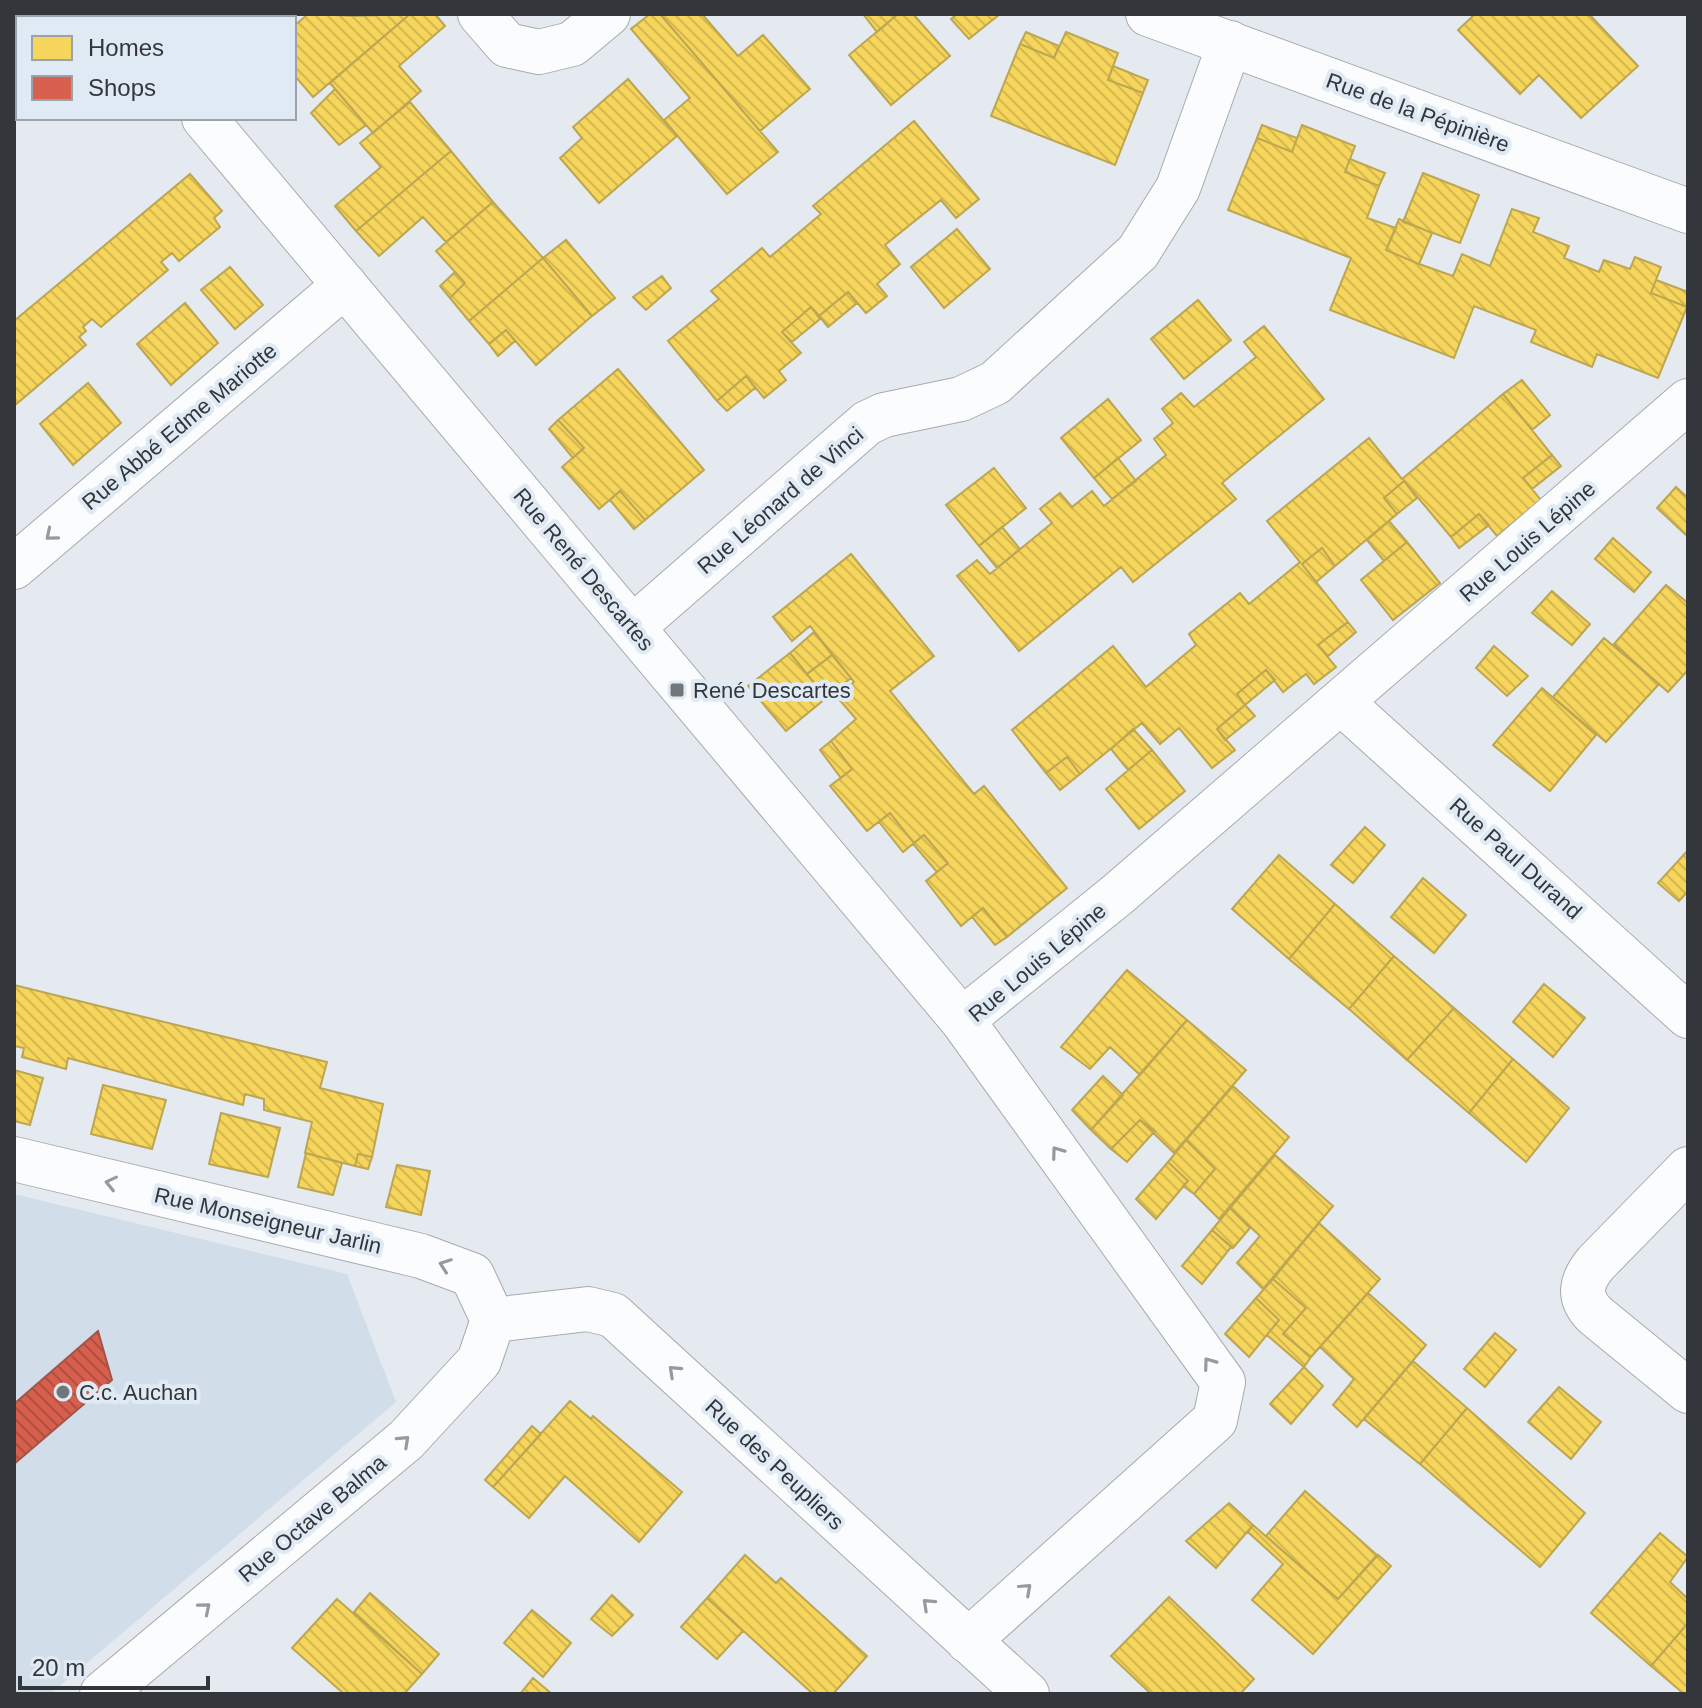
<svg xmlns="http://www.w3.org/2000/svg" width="1702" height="1708" font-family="Arial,sans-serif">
<defs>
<pattern id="homes-back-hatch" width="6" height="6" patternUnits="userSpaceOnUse" patternTransform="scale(2)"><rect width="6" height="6" fill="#f6d55c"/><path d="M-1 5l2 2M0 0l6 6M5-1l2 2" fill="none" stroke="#d3b751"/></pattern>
<pattern id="shops-back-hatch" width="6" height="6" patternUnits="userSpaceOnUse" patternTransform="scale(2)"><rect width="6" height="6" fill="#d6604d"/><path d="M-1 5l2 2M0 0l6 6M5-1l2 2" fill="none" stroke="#ae5041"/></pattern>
</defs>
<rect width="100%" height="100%" fill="#e4eaf0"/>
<path fill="#d1dde8" d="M14,1194L347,1274L396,1402L50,1694H14Z"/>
<path fill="url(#homes-back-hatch)" stroke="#bca652" stroke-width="2" d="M219,14H260L255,18H214Z
M308,14L355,16L410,14L313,97L294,75V26Z
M410,14H435L445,26L399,66L421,91L373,133L330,83Z
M650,14H660L778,152L727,194L664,120L690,98L631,29Z
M660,14H702L738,56L763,35L810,89L760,131Z
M863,14H898L877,32Z
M898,14H913L950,56L891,105L849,55Z
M957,14H1000L969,39L951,19Z
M1475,14H1589L1638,66L1581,118L1539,75L1520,94L1458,30Z
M1026,32L1059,46L1054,58L1020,44Z
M1066,32L1118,53L1108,80L1143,93L1115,165L991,116L1020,44L1054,58Z
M18,49V113L14,116V53Z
M1113,66L1148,80L1143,93L1108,80Z
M628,79L677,136L599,203L560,158L582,138L573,127Z
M335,89L366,125L339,145L311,113Z
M410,102L451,151L356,231L335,206L381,167L360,143Z
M914,121L979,199L956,218L941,200L885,245L900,264L877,284L887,296L866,313L848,292L819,316L811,307L782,332L801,353L779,371L786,380L764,398L746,376L717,401L668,341L719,299L711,291L762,248L770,257L821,214L813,206Z
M1262,125L1297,138L1292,152L1257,138Z
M1302,125L1355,146L1345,172L1379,186L1367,218L1396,228L1386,250L1419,264L1453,276L1462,254L1490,266L1512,209L1539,218L1533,232L1569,246L1564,258L1599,272L1604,260L1630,269L1635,257L1661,267L1651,293L1687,307L1658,378L1597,354L1592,367L1531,342L1536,330L1474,306L1454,358L1330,310L1351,258L1228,210L1257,138L1292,152Z
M451,151L493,202L446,242L423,217L379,256L356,231Z
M1350,159L1385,173L1379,186L1345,172Z
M1423,173L1479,195L1460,243L1403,222Z
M190,174L222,211L214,218L220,227L179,261L172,253L161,262L168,270L101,327L92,319L83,327L86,331L79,337L86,345L14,406V321Z
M493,202L543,258L469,321L450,298L465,283L436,251Z
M1399,219L1432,233L1419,264L1386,250Z
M957,229L990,269L944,308L911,267Z
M566,240L615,298L592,316L543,258Z
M543,258L592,316L536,365L506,330L489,344L469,321Z
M230,267L263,305L235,329L201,290Z
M455,272L465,283L450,298L440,286Z
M662,276L671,288L646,310L633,297Z
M1656,280L1688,292L1687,307L1651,293Z
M848,292L857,303L828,327L819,316Z
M1198,300L1231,340L1184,379L1151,339Z
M185,303L218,343L171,385L137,344Z
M811,307L820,319L792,342L782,332Z
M1264,326L1324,399L1222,483L1236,499L1133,582L1121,567L1019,651L957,576L977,560L990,574L1052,523L1040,509L1060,493L1072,507L1092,491L1104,506L1166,455L1154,439L1173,423L1162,409L1181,393L1194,407L1256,357L1244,342Z
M506,330L515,341L498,356L489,344Z
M618,369L704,470L645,520L620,491L599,509L562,467L584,448L558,420Z
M746,376L755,388L727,411L717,401Z
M1522,380L1550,415L1532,430L1503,394Z
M88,383L121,423L73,465L40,424Z
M1503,394L1552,455L1523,478L1541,500L1497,536L1479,514L1451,537L1404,481L1384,498L1397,514L1335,566L1322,548L1302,564L1348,622L1318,645L1336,667L1314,684L1306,674L1283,692L1266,670L1237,694L1245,705L1217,729L1235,750L1212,768L1179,728L1160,744L1142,723L1080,774L1067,757L1046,773L1012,730L1113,646L1146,687L1196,645L1189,634L1240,593L1249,604L1300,562L1267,521L1369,438L1402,479Z
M1108,399L1141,440L1094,478L1061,438Z
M558,420L584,448L573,458L549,429Z
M1552,455L1561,466L1532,489L1523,478Z
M1118,458L1136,481L1112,499L1094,478Z
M994,468L1026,508L979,546L946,505Z
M1404,481L1417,498L1397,514L1384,498Z
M1676,487L1688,498V537L1657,508Z
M620,491L645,520L634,529L610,500Z
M1479,514L1489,525L1459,548L1451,537Z
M1389,521L1407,542L1384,561L1367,540Z
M1002,527L1020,549L997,568L979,546Z
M1613,538L1651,572L1634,592L1595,559Z
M1407,542L1440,583L1393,620L1361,580Z
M1322,548L1335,566L1316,582L1302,564Z
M851,554L934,656L890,691L974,794L984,786L1067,888L1007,937L983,908L961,926L926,881L948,863L924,835L914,843L890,813L867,831L830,786L852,769L831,741L856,719L837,697L854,682L810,626L792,641L773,617Z
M1666,585L1688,603V670L1668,692L1614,644Z
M1552,591L1590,624L1572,645L1532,613Z
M1348,622L1356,632L1328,656L1318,645Z
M814,632L832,655L807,674L790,653Z
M1604,638L1659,684L1606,742L1553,697Z
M1494,646L1528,676L1507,696L1476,668Z
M790,653L826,698L786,731L748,686Z
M832,655L851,678L826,698L807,674Z
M1266,670L1275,680L1245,705L1237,694Z
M1542,688L1596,735L1550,791L1493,745Z
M1245,705L1255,716L1225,740L1217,729Z
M1133,729L1152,750L1128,770L1111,749Z
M831,741L852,769L841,778L820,750Z
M1152,750L1185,791L1139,829L1106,789Z
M1067,757L1080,774L1060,790L1046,773Z
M890,813L914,843L903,852L879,822Z
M1365,827L1385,845L1353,883L1331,865Z
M924,835L948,863L937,872L913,844Z
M1688,850V891L1679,901L1658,883Z
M1279,855L1335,904L1289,959L1232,909Z
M1423,878L1466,915L1434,953L1391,917Z
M1335,904L1394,956L1349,1009L1289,959Z
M983,908L1007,937L995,945L972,917Z
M1394,956L1454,1008L1407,1060L1349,1009Z
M1127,970L1187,1020L1140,1075L1110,1047L1090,1069L1061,1047Z
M1544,984L1585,1018L1553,1057L1513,1022Z
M14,985L327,1062L320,1088L383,1104L372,1157L358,1154L355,1166L305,1153L312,1122L264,1110V1099L245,1094L243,1105L68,1058L66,1069L22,1057L24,1048L14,1046Z
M1454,1008L1513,1059L1469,1113L1407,1060Z
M1187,1020L1246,1070L1174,1153L1140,1120L1111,1149L1091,1130Z
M1513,1059L1569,1108L1526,1162L1469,1113Z
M14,1070L43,1078L30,1125L14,1121Z
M1103,1076L1123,1095L1091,1130L1072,1110Z
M103,1085L166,1100L152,1149L91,1134Z
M1233,1086L1289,1137L1219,1219L1194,1194L1215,1169L1186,1140Z
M221,1113L280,1128L268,1177L209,1164Z
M1140,1120L1155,1131L1127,1162L1111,1149Z
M1186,1140L1215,1169L1194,1194L1183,1186L1188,1181L1168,1162Z
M306,1153L342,1163L333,1195L298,1187Z
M358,1154L372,1157L368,1169L355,1166Z
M1275,1155L1333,1206L1263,1289L1237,1263L1260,1236L1230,1208Z
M1168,1162L1188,1181L1156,1219L1136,1199Z
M397,1165L430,1171L421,1215L386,1207Z
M1230,1208L1250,1228L1233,1248L1212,1230Z
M1319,1223L1380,1279L1311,1357L1283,1334L1306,1308L1273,1279Z
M1212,1230L1231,1247L1202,1284L1182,1266Z
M1273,1279L1306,1308L1283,1334L1311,1357L1304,1367L1267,1335L1279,1320L1256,1298Z
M1368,1293L1426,1345L1357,1427L1333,1405L1354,1379L1320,1347Z
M1256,1298L1279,1320L1249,1357L1225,1334Z
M1495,1333L1516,1350L1485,1387L1464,1369Z
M1413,1361L1467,1408L1420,1464L1364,1419Z
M1304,1367L1323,1386L1291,1424L1270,1404Z
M1559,1387L1601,1422L1571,1459L1528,1422Z
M570,1401L591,1419L593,1416L682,1492L639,1542L565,1476L529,1518L493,1487Z
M1467,1408L1585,1513L1540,1567L1420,1464Z
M532,1426L541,1434L493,1487L485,1480Z
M1305,1491L1377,1555L1338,1599L1266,1536Z
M1229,1503L1253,1525L1216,1568L1186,1541Z
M1253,1525L1338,1599L1378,1555L1391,1566L1313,1654L1252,1600L1283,1564L1248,1532Z
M1660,1533L1688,1557L1670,1582L1688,1599V1623L1651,1666L1591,1613Z
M745,1555L776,1583L781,1578L867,1656L833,1694H813L707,1598Z
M370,1593L439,1654L422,1674L354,1612Z
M612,1595L633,1615L612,1636L591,1619Z
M1169,1597L1254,1679L1240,1694H1151L1111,1656Z
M707,1598L743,1631L717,1659L681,1627Z
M337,1599L422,1674L404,1694H344L292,1648Z
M532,1610L571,1643L543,1677L504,1643Z
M1688,1623V1694H1684L1651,1666Z
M533,1678L552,1694H520Z"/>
<path fill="url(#shops-back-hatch)" stroke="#a55448" stroke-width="2" d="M98,1331L112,1380L14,1464V1404Z"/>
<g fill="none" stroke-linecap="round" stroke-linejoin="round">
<defs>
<path id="street" d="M116,14L120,18
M480,14L507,45L539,52L572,44L608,14
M1148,14L1688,211
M204,118L962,1020L1223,1382L1215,1420L968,1641
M14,567L345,285
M633,627L867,423L884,415L961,399L995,383L1138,252L1178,188L1230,43
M1342,703L1688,1016
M962,1020L1117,895L1688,401
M14,1159L421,1256L472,1275L493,1320
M1688,1169L1596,1263C1581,1281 1577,1297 1595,1315L1688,1391
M493,1320L588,1309L613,1315L1027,1694
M102,1694L406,1440L479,1361L493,1320"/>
</defs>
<use href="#street" stroke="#a6abaf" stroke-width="46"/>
<use href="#street" stroke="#fbfcfd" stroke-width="44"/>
</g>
<defs><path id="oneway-chevron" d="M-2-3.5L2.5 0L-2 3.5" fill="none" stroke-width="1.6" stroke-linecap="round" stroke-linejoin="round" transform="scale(2)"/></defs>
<g stroke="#979a9c">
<use href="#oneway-chevron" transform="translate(51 535) rotate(140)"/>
<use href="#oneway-chevron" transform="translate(1057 1152) rotate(-126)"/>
<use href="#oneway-chevron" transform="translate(111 1183) rotate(-167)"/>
<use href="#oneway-chevron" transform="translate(445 1265) rotate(-160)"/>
<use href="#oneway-chevron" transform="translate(1209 1363) rotate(-126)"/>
<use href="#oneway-chevron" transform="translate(674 1371) rotate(-137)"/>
<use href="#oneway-chevron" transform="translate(404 1441) rotate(-43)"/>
<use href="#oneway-chevron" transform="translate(1026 1589) rotate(-42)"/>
<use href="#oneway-chevron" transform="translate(928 1604) rotate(-137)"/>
<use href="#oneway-chevron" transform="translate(205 1608) rotate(-40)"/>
</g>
<g fill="#71767a" stroke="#e0eaf4" stroke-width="3">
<rect x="669" y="682" width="16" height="16" rx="4"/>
<circle cx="63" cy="1392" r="8"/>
</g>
<g text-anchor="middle" stroke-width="8" stroke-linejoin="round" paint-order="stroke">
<g font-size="22" fill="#33373b" stroke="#e0eaf4">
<text transform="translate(1418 112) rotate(20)" y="8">Rue de la Pépinière</text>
<text transform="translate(179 426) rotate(-40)" y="8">Rue Abbé Edme Mariotte</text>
<text transform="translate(780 500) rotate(-41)" y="8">Rue Léonard de Vinci</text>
<text transform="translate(1527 541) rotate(-41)" y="8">Rue Louis Lépine</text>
<text transform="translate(584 569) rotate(50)" y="8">Rue René Descartes</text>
<text transform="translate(1516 858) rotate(42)" y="8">Rue Paul Durand</text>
<text transform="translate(1037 962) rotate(-40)" y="8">Rue Louis Lépine</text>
<text transform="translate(268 1220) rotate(13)" y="8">Rue Monseigneur Jarlin</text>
<text transform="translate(775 1464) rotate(43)" y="8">Rue des Peupliers</text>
<text transform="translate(312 1518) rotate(-40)" y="8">Rue Octave Balma</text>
</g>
<g font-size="22" fill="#33373b" stroke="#e0eaf4" text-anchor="start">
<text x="693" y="698">René Descartes</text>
<text x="79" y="1400">C.c. Auchan</text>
</g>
</g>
<rect width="1702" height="1708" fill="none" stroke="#33373b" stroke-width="32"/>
<rect x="16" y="16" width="280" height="104" fill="#e0eaf4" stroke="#9ba2aa" stroke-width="2"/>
<rect x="32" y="36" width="40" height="24" fill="#f6d55c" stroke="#9ba2aa" stroke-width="2"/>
<text x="88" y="56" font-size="24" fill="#33373b">Homes</text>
<rect x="32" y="76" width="40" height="24" fill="#d6604d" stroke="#9ba2aa" stroke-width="2"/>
<text x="88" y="96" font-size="24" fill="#33373b">Shops</text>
<path d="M20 1676v12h188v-12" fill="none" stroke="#33373b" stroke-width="4"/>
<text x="32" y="1676" font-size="24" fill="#33373b" stroke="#e0eaf4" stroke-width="6" paint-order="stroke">20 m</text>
</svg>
